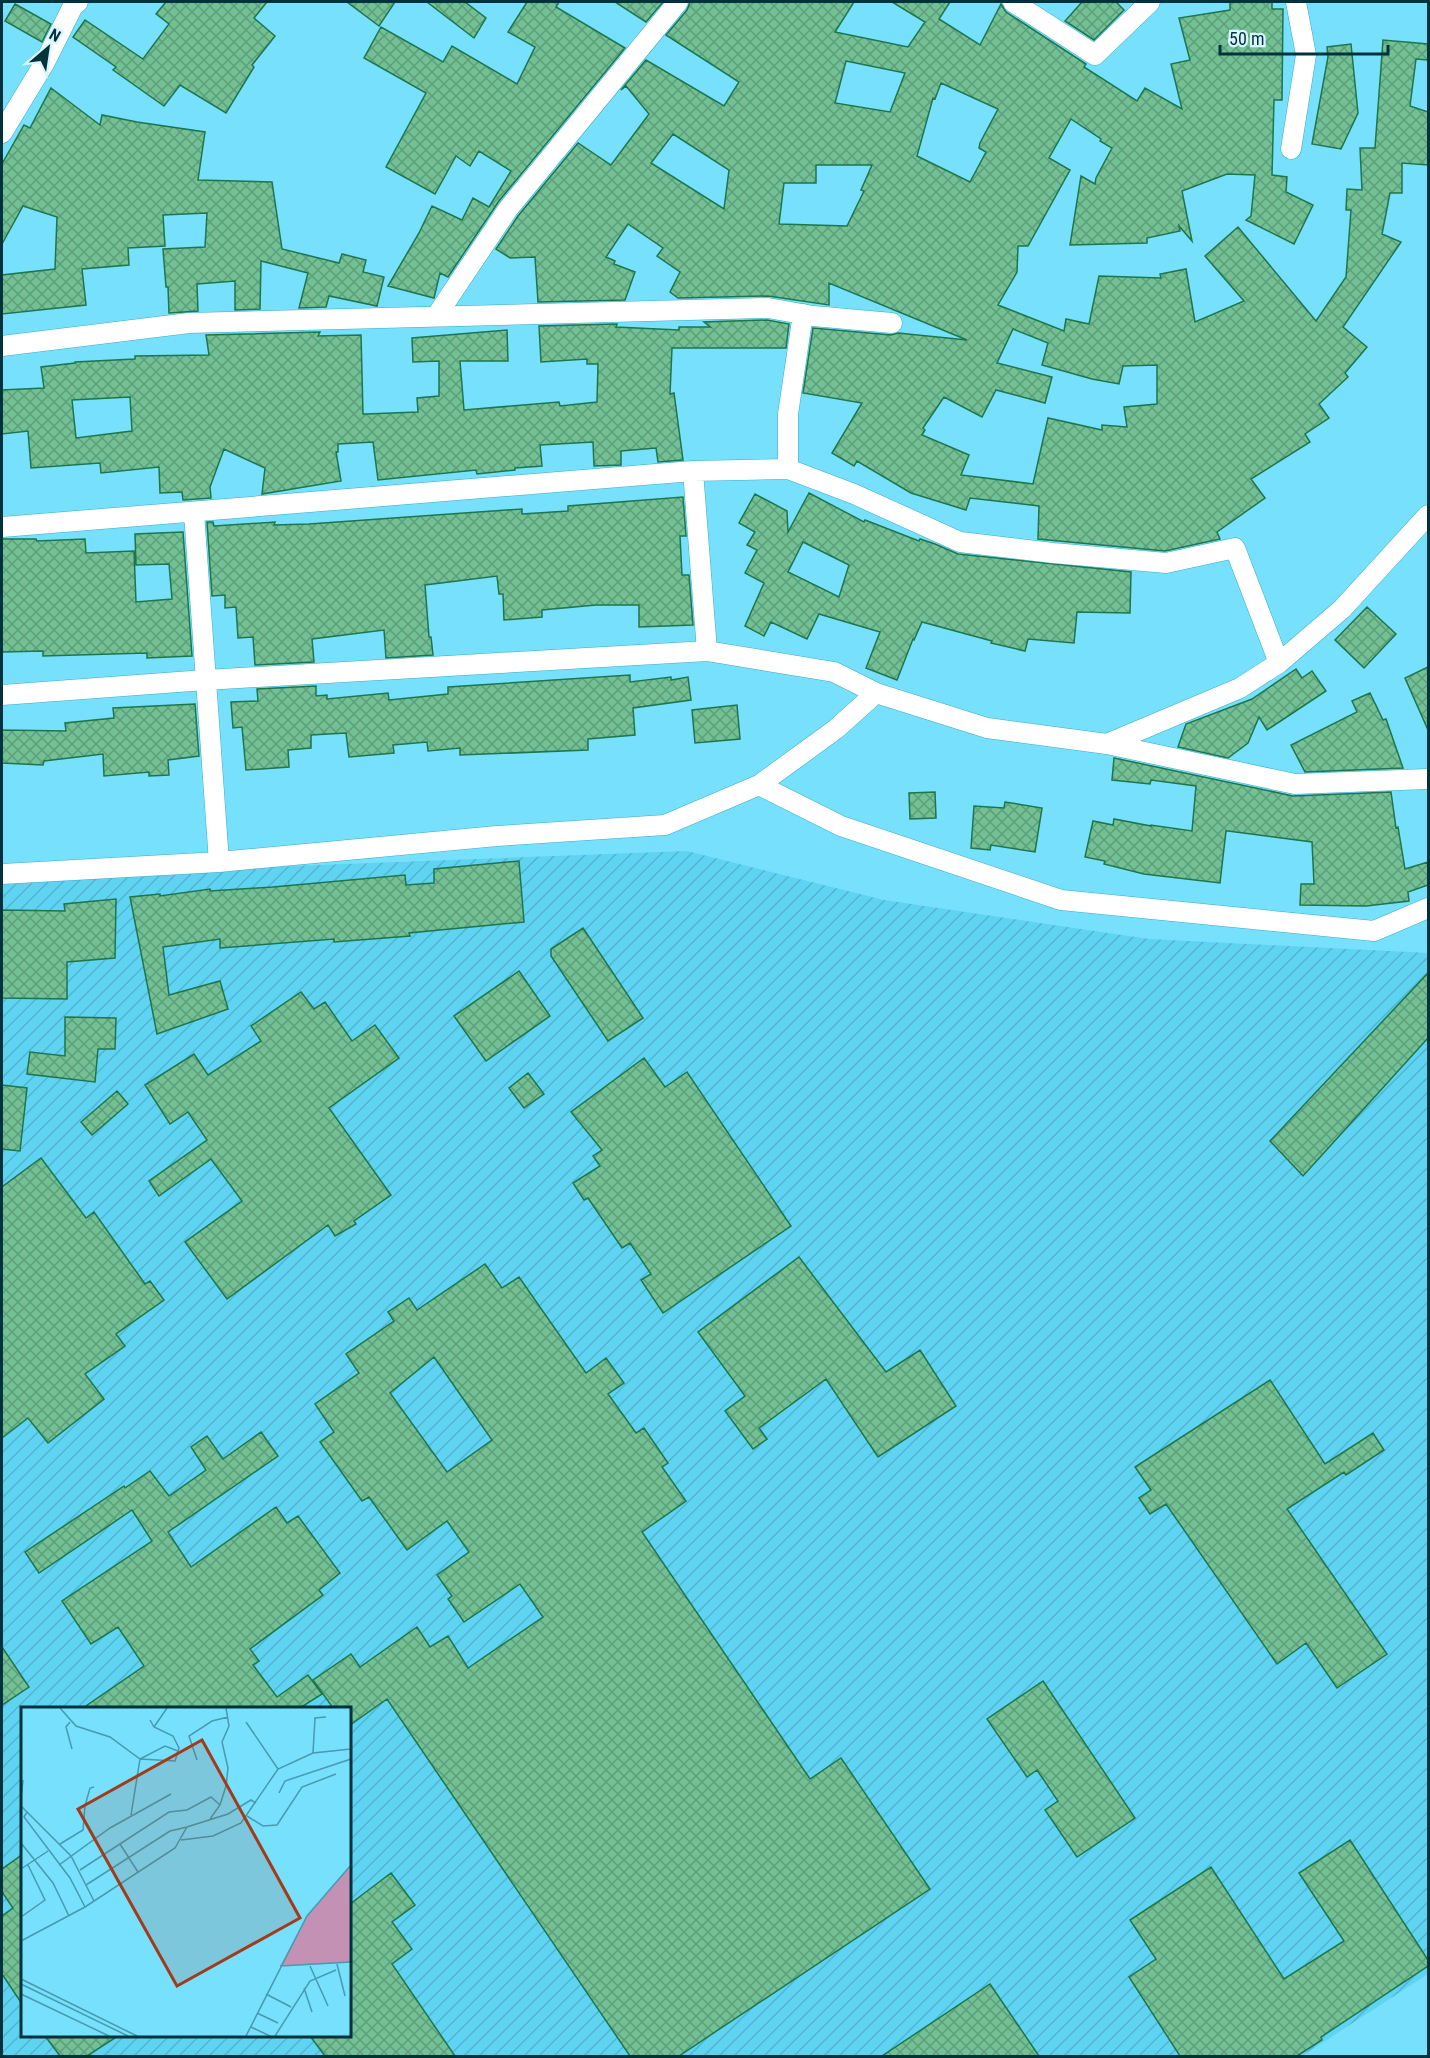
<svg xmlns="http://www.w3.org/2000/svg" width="1430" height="2058" font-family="'Roboto Condensed',sans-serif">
<defs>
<pattern id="industrial-furrows" width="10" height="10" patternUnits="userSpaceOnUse" patternTransform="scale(1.5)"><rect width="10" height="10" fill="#5ed3f2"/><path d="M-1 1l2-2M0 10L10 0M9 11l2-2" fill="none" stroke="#50b6d0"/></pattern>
<pattern id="building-cross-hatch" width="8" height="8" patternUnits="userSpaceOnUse" patternTransform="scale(1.5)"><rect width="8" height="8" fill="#73c094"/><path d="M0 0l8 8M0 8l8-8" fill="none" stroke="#5c9d7a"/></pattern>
</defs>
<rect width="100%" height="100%" fill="#76e0fd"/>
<path fill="url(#industrial-furrows)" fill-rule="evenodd" d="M687,851L884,900L1149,939L1428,953V1974L1302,2056H2V877ZM22,1708H350V2036H22Z"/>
<path fill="url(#building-cross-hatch)" stroke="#1d764c" stroke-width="1.5" fill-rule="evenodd" d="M166,2H267L254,18L275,36L252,65L254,67L226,113L180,85L164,106L113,70L116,67L73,37L85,20L143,59L169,24L156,14Z
M347,2H395L379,26Z
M427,2H465L486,18L474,38Z
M527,2H559L556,7L625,48L499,201L448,277L440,273L434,298L388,286L419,233L432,206L462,220L473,198L489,207L511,171L479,151L470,166L456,156L435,194L386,167L426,93L364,58L381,27L443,62L452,46L517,84L535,47L508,32Z
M615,2H663L646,22Z
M690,2H854L835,32L908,47L925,22L892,2H950L939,19L980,45L1001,4L1006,12L1086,64L1084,67L1137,101L1145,88L1182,109L1171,64L1190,60L1179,18L1230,10V2H1272V9H1283L1282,100H1274L1272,175L1287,177L1286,192L1313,205L1294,244L1246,220L1251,216L1255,175L1227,174L1182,191L1192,241L1179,226L1180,231L1147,238V243L1070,245L1081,176L1095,184L1096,178L1112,148L1100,141L1101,139L1071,119L1049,158L1070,170L1028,246H1018L1017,272L998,305L1064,331L1066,319L1089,324L1099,276L1161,278L1160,274L1186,269L1195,322L1244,301L1205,256L1238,227L1316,321L1346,277L1351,210H1346L1347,189L1362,190L1360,148H1375L1383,40L1428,44V60L1416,59L1410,106L1428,112V165L1402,163V193H1390L1382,234L1401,242L1343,327L1367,347L1345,373L1348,377L1319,404L1329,418L1305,434L1310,442L1251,479L1265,498L1217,532L1220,539L1165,551L1038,539L1039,506L970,498L966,510L911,493L857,461L854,466L832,453L862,403L803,393L813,328L891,335L898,333L967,340L829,283V305L768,296L678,298L670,292L680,272L657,256L663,248L628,224L606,257L615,261L614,264L635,272L625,300L538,302L535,257L510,258L496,249L518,216L578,143L611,165L649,114L626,86L621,90L646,60L724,106L739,82L666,35L687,10ZM846,61L905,73L890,112L835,103ZM941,83L998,109L980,143L979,148L986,152L970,182L917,156L933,98L935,99ZM673,134L729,170L724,209L651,163ZM816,165H872L861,190L864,191L847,226L779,224L784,183H816ZM1013,329L1048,343L1042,365L1092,379L1119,384L1123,366L1157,365V404L1124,407L1127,427L1102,425V430L1048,418L1033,484L961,475L969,455L922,435L925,430L923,428L944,397L982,417L996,390L1045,403L1052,377L997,363Z
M1082,2H1116L1124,10L1094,40L1065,21Z
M15,4L51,24L42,42L5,21Z
M1351,44L1358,113L1341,149L1312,144L1328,57L1327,47Z
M51,88L100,125L102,115L137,122L205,132L198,180L272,182L282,249L339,263L342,254L366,260L363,272L384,277L377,306L329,296L326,307L299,308L308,273L261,261L260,309L235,310V281L197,284L198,311L169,313L168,287H166L163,249L205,247L207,213L163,215L165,246L128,248L129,265L82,269L86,305L2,314V275L55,269L57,217L23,206L2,244V164L24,125L30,128Z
M767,320L789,324L786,348H672L670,394L674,393L683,460L658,462L656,448L621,451V465L594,466L593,442L540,445L542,466L515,468V470L477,474L476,470L378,480L373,442L338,444V452H336L341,481L262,494L265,468L224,449L210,487L211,498L183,500L182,492L160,493L159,467L101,473L100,463L31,468L28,431L2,434V390L44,388L41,367L75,363V362L135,359V356L209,355L206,335L320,332L318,336L361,335L363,414H366L418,412L417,398L439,396V361L413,362L412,338L507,330L508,361H460L464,410L559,402L560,406L597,402L598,364H587V359L541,362L539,326L617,324L616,327L679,330V327H710L704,322ZM130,397L132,431L76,438L72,400Z
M809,493L864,522L865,520L919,541L920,539L935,544L958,554L1131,572L1130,613L1077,612L1074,643L1028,639L1025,651L991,643L992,641L922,622L914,640L913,639L897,680L866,668L880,632L819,614L807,639L771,622L764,636L745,626L764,583L745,573L757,550L747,545L755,532L739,523L755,494L787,511L788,532ZM803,542L849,565L839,597L788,572Z
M683,497L686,536H680L682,575H689L693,625L639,627V605H596L542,610V617L504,620L503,594H499L497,576L425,585L429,637H431L433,655L386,658L384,630L312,639L314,662L255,665L253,637L238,638L236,607L225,608V595L212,596L207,522H213L214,526L275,522L274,525L309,524L522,509V514L568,511V506Z
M183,532L192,656L147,658V653L43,656V651L2,652V539H36L37,541L85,539L86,553L134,551L136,602L172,599L169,564L136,565L135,534Z
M1367,607L1396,634L1364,668L1335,640Z
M1428,667V730L1405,678Z
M1296,669L1302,678L1312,671L1326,691L1267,730L1259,717L1248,743L1228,758L1178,747L1186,724L1252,699Z
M630,675V682L671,677V680L688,677L691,700L633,708L635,735L588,739V750L460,755V748L428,751L427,742L393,745L394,753L349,757L346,733L311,735V748L288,750L289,767L246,770L242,727L233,728L231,702L258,701L257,689L316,686V696L327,695V699L388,693L389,700L448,694V687Z
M1370,693L1383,720L1386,719L1403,768L1305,772L1291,745L1357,712L1352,701Z
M195,704L199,756L168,760L169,775L149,776V772L104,776L103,754L44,761L43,765L2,763V730L66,731L65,723L114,718L113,708Z
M737,705L740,739L695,743L692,710Z
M1114,758L1293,796L1391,792L1396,828L1398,827L1405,869L1428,862V885L1408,892L1409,901L1366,906L1300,905L1301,884H1314L1312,842L1228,831H1226L1220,883L1144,874L1104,864L1105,861L1085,857L1093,821L1113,825L1114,819L1151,826V825L1192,831L1196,786L1151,780L1150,784L1112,780Z
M935,792L936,818L910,819L909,793Z
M1005,802L1042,808L1035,852L991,845L990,850L971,848L974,806L1004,808Z
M519,861L524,922L409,933L410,936L334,942V939L220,948V939L163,947L169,995L220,981L228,1009L157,1034L130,897L160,894V896L210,889V891L273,887L405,875L406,885L434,883V869Z
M116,899L115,958L67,962V999L2,998V910L65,911L64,904Z
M583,928L643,1018L608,1041L551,956V949Z
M519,971L550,1016L486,1061L454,1016Z
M1428,973V1038L1303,1176L1270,1141Z
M301,992L314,1009L325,1002L352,1041L375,1025L399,1058L329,1108L391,1195L354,1221L356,1224L335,1236L328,1225L227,1299L185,1242L242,1201L211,1159L159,1196L149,1181L207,1140L188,1112L170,1124L145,1085L194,1054L208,1075L261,1041L251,1026Z
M65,1017L116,1018L115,1049H98L95,1082L27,1074L30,1052L65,1056Z
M644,1058L665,1087L687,1072L791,1226L663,1313L641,1280L651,1274L630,1243L622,1248L588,1198L584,1200L573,1183L600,1166L593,1156L602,1150L571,1112Z
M528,1073L544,1094L524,1108L509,1088Z
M2,1085L27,1088L20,1151L2,1149Z
M117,1091L128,1104L92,1135L81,1122Z
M41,1158L86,1218L94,1212L145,1284L150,1281L164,1300L116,1334L125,1346L85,1374L104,1399L48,1443L28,1418L2,1438V1187Z
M799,1257L886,1372L920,1350L956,1406L878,1457L826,1379L759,1428L767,1439L753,1449L725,1411L745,1396L698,1332Z
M485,1264L502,1288L519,1277L586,1373L606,1358L624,1383L608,1394L636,1433L644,1428L668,1463L662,1467L686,1501L642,1532L810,1779L841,1758L930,1889L679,2056H630L387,1699L350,1725V1708H333L313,1680L351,1654L360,1667L417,1627L430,1647L448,1636L468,1668L543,1617L520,1584L464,1622L448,1599L452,1596L437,1575L469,1552L447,1521L407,1550L369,1497L362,1501L320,1442L334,1432L315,1404L359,1373L346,1354L394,1321L388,1312L409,1298L417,1310ZM434,1357L492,1440L447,1472L390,1393Z
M1270,1380L1325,1464L1373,1433L1384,1450L1346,1475L1344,1472L1287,1509L1387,1654L1337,1688L1306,1643L1277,1664L1166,1504L1150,1514L1139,1498L1151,1490L1135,1467Z
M261,1432L278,1456L168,1532L191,1567L276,1507L287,1523L298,1516L340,1573L319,1590L323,1595L250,1649L259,1661L253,1665L277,1697L308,1675L322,1694L300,1708H83L144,1666L118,1627L91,1644L62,1601L152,1541L132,1510L39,1573L25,1552L124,1486L125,1488L150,1471L169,1496L206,1470L191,1447L207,1436L223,1459Z
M2,1647L29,1687L2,1705Z
M1043,1681L1135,1818L1077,1857L1045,1810L1058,1801L1037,1770L1027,1777L987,1719Z
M1350,1840L1428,1960V1966L1321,2037L1322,2040L1297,2056H1180L1129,1977L1156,1959L1130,1920L1211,1867L1284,1979L1344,1941L1299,1873Z
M22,1855V2004L2,1974V1916L13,1908L2,1892V1869Z
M391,1873L415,1905L392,1922L412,1949L392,1964L455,2056H325L310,2036H350V1904Z
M990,1984L1039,2056H882Z
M45,2036H118L87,2056H60Z"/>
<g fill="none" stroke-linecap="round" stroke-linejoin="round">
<defs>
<path id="minor" d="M1013,2L1095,55L1150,2
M2,133L45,62L73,6L78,2
M1291,149L1306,55L1296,2
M437,315L508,209L678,2
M2,346L189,323L768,308L813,316L892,323
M788,469V414L803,314
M693,471L707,651
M194,513L219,862
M2,527L693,471L788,469L854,494L960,542L1053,553L1166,563L1235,548L1279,663
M2,695L205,680L707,651L834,672L876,693
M1107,744L1240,688L1279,663L1342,609L1428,515
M759,785L841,826L1061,900L1374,931L1428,908
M2,874L219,862L497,836L665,825L759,785L836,729L876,693L987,728L1107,744L1295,784L1428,779"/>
</defs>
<use href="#minor" stroke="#3babc6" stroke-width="21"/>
<use href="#minor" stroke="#fff" stroke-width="20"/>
</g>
<g transform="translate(21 1707)">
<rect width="330" height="330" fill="#76e0fd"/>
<path d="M330,158V255L259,259L286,209Z" fill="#c391b4"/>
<path fill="none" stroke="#479ab0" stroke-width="1.5" d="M39,1L55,19L89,30L119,52L154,54L158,41L152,29L133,20L129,13M49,15L45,20L51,42M225,15L257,62M133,20L146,1M292,46L294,11L305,10M176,53L168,29L191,14L207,10M258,86L264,74L330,52M0,93L2,73M0,99L50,149L73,194M6,105L3,110L49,171L64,200M110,108L119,52L144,39L157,44M226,109L242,119L256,118L281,80L315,67M189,112L199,98L205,79L207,61L201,35L208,19L205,1M160,133L192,129L220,116L257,62L292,46L330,42M0,136L32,176L48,209M39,137L62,123L64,99L69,81L73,80M99,137L117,165M38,158L89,121L150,87M0,162L27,144M59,163L148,105L166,103L190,90L199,98M65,178L149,124L166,120M0,210L24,193L7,158M0,234L64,200L154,141L166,120L207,107L230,93L235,96M316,257L324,289M259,259L330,255M289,259L307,299M0,272L116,329M0,277L107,329M283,281L291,305M0,287L88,329M245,287L270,300M236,306L257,316M230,320L249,329M225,329L286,209L330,158M254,329L289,274L315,263"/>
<path fill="#a23b19" fill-opacity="0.15" stroke="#a23b19" stroke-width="3" d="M181,33L279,211L156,279L57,102Z"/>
<rect width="330" height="330" fill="none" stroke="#00323d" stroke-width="3"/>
</g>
<rect width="1430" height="2058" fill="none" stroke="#00323d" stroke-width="6"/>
<g transform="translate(48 48) rotate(29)" stroke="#d9f5fe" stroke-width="4.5" paint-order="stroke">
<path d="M0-4.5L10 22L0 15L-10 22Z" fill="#00323d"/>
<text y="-9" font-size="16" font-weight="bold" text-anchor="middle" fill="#00323d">N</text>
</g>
<path d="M1220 45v9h168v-9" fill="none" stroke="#00323d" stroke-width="3"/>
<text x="1229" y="45" font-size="18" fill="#00323d" stroke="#d9f5fe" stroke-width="4.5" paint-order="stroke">50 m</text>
</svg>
